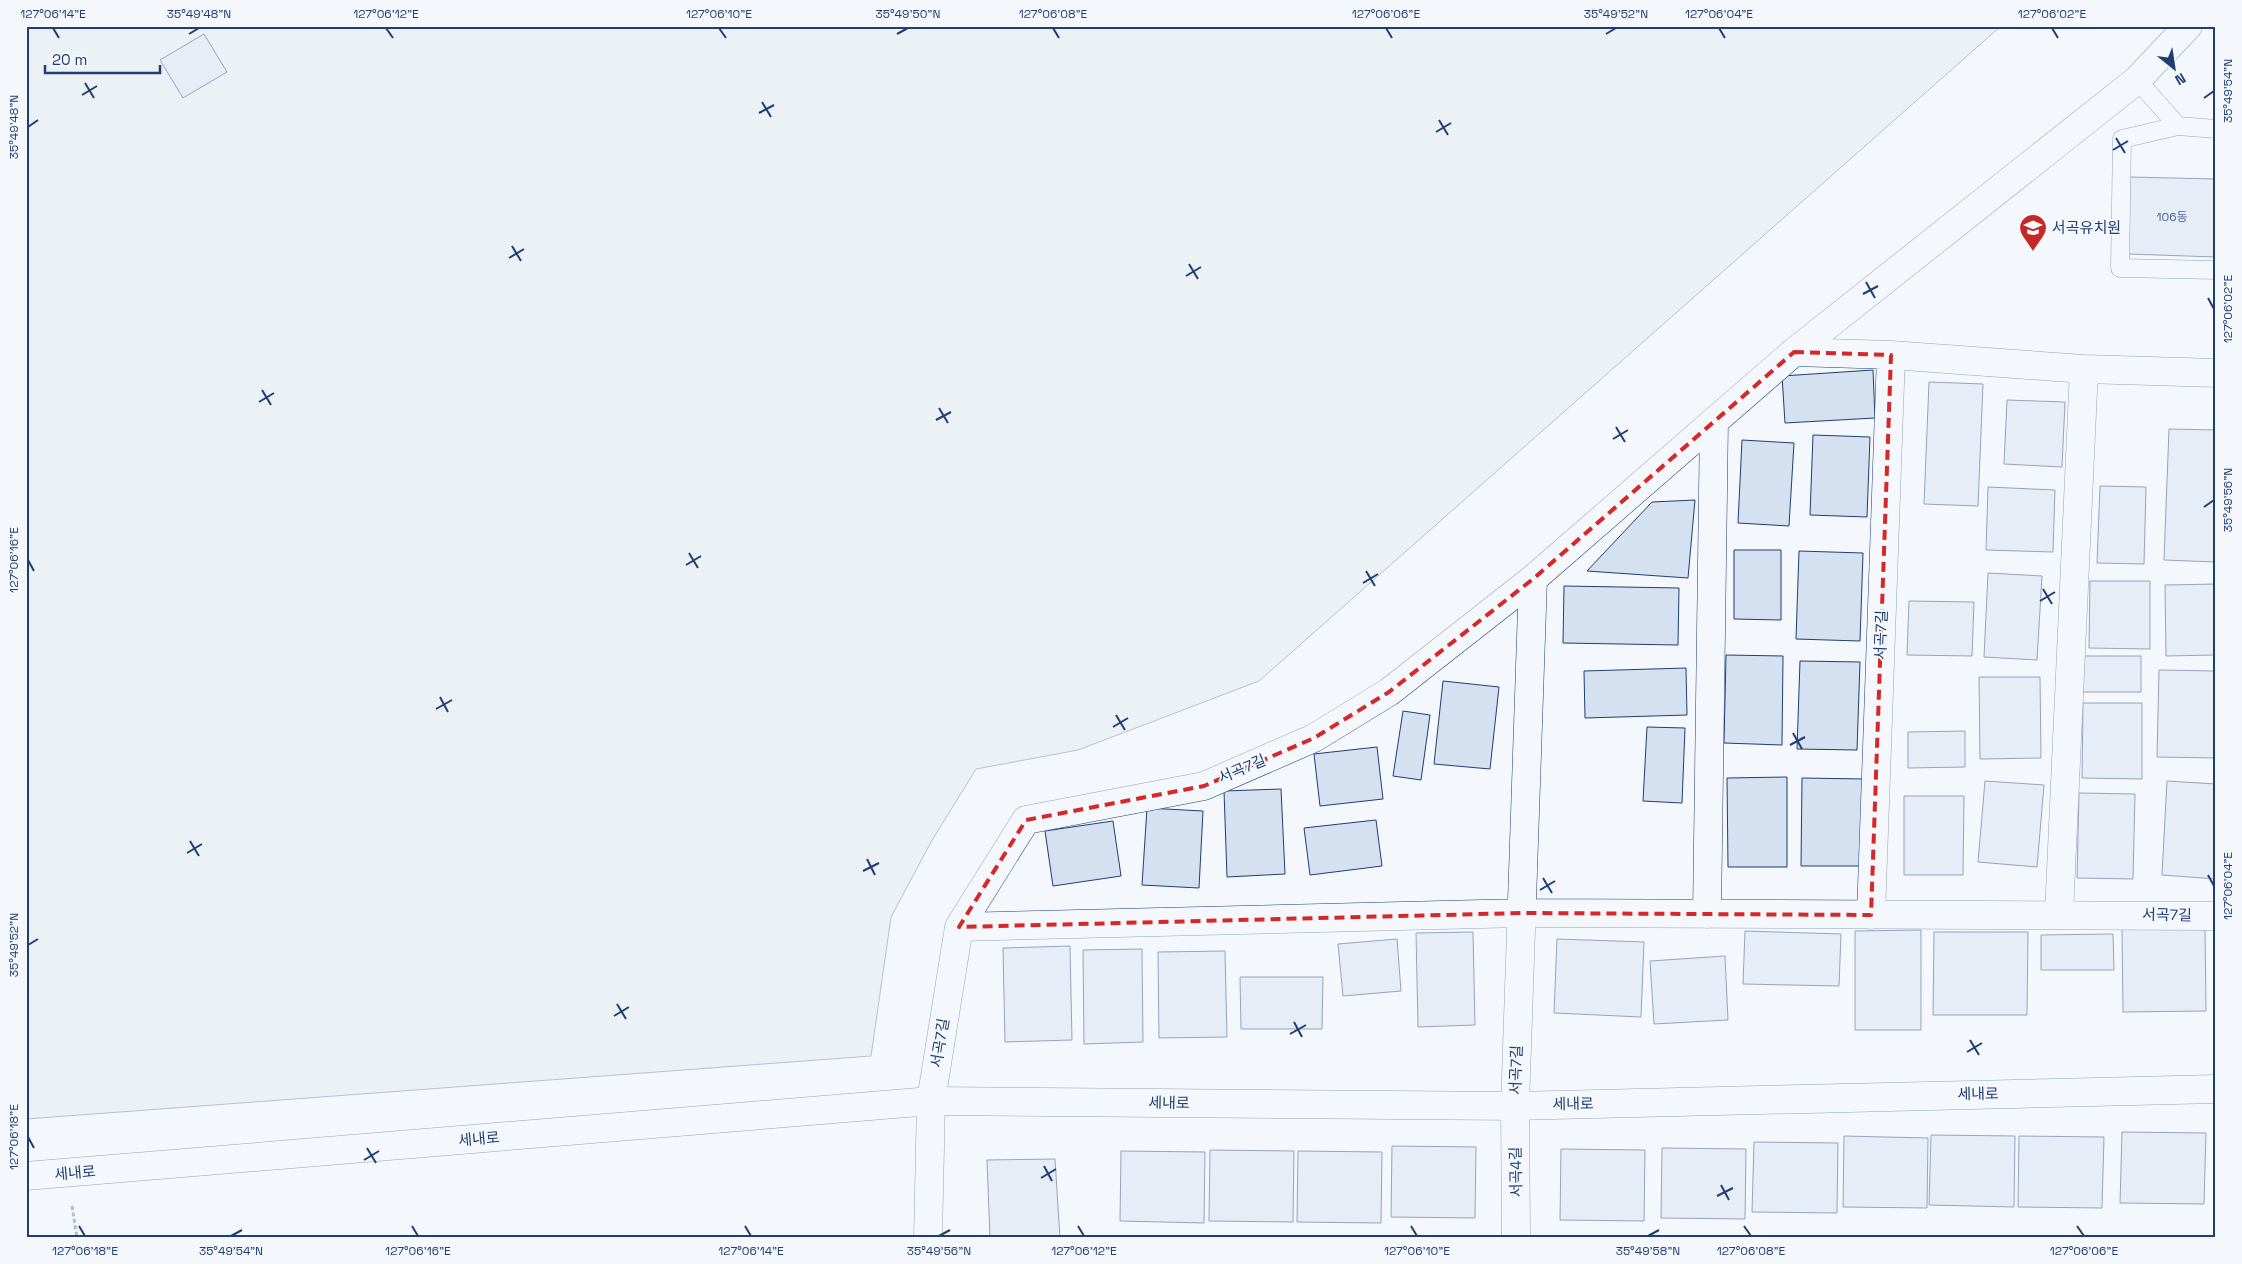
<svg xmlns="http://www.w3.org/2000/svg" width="2242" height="1264" font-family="'Space Grotesk','Noto Sans KR',sans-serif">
<rect width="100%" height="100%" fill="#f4f7fb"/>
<path fill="#e3e9f0" stroke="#687fa3" d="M26,26H2001L1259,681L1078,750L976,769L931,842L891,917L871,1056L26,1119Z"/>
<path fill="#d5e0f0" stroke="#1d3f73" d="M204,34L227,72L183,98L160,60Z
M2129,177L2216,179V257L2128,254Z
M1873,370L1875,418L1785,423L1782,376Z
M1929,382L1983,384L1978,506L1924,504Z
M2007,400L2065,402L2062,467L2004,464Z
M2169,429L2216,430V562L2164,560Z
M1813,435L1870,437L1867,517L1810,515Z
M1742,440L1794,443L1789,526L1738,523Z
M2100,486L2146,487L2144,564L2097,563Z
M1988,487L2055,490L2053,552L1986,550Z
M1695,500L1688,578L1587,571L1652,502Z
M1734,550H1781V620L1734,619Z
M1799,551L1863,553L1860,641L1796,639Z
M1988,573L2042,576L2037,660L1984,657Z
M2090,581H2150V649L2089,648Z
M2216,584V655L2166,656L2165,585Z
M1564,586L1679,588L1678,645L1563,643Z
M1909,601L1974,602L1972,656L1907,655Z
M1726,655L1783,656L1782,745L1724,743Z
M2083,656H2141V692H2083Z
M1800,661L1860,662L1857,750L1797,749Z
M1686,668L1687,715L1585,718L1584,671Z
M2159,670L2216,671V758L2157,757Z
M1979,677H2040L2041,758L1980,759Z
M1443,681L1499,687L1490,769L1434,764Z
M2083,703H2142V779L2082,778Z
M1403,711L1430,715L1421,780L1393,776Z
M1647,727L1685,728L1682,803L1643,801Z
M1965,731V767L1908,768V732Z
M1377,747L1383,799L1320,806L1314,754Z
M1787,777V867H1728L1727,778Z
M1802,778L1865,779L1863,866H1801Z
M1985,781L2044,785L2037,867L1978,862Z
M2167,781L2216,784V879L2162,875Z
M1281,789L1285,874L1227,877L1224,791Z
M2079,793L2135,794L2133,879L2077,878Z
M1904,796H1964L1963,875H1904Z
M1147,808L1203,811L1199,888L1142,885Z
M1376,820L1382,866L1310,875L1304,828Z
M1113,821L1121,876L1053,886L1045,831Z
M2205,926L2206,1011L2123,1012L2122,928Z
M1921,930V1030H1855V931Z
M1745,931L1841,934L1839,986L1743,984Z
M1473,932L1475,1025L1418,1027L1416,933Z
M1934,932H2028L2027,1015H1933Z
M2113,934L2114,970H2041V935Z
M1397,939L1401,991L1343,996L1338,944Z
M1557,939L1644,942L1641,1017L1554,1013Z
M1070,946L1072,1040L1005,1042L1003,948Z
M1142,949L1143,1042L1084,1044L1083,950Z
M1225,951L1227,1037L1159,1038L1158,952Z
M1725,956L1728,1020L1654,1024L1650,961Z
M1240,977H1323L1322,1029H1241Z
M2122,1132L2206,1133L2204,1204L2120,1203Z
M1931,1135L2015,1136L2014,1207L1929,1205Z
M1844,1136L1928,1138L1927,1208L1843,1207Z
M2019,1136L2104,1137L2102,1208L2018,1207Z
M1754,1142L1838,1143L1837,1213L1752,1212Z
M1392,1146L1476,1147L1475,1218L1391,1217Z
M1662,1148L1746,1149L1745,1219L1661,1218Z
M1561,1149L1645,1150L1644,1221L1560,1220Z
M1210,1150L1294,1151L1293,1222L1209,1221Z
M1121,1151L1205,1152L1204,1223L1120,1221Z
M1298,1151L1382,1152L1381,1223L1297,1222Z
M1055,1159L1060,1238H990L987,1160Z"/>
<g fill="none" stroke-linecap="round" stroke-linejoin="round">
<defs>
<path id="lane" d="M2137,80L2178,126L2216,129
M2178,126L2122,139L2120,268L2216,270"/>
<path id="street" d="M1794,352L1891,355L2084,369L2216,373
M1707,914L1714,422
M2059,914L2084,369
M1871,915L1891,355
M959,927L1522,913L2216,916
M928,1238L931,1101L959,927L1026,820L1204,786L1314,738L1389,692L1533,579L1794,352L2137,80L2188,26
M1516,1238L1515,1106L1533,579"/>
<path id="secondary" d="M26,1176L931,1101L1515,1106L2216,1089"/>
</defs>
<use href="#lane" stroke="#1d3f73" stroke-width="19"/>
<use href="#street" stroke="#1d3f73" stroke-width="29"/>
<use href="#secondary" stroke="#1d3f73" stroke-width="29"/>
<path stroke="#5e769c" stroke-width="3" stroke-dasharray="4 2.5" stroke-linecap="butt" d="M72,1206L77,1238"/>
<use href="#lane" stroke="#f4f7fb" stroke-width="18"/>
<use href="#street" stroke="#f4f7fb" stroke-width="28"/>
<use href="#secondary" stroke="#f4f7fb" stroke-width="28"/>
</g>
<path d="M0 0H2242V1264H0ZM1794,352L1891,355L1871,915L1522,913L959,927L1026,820L1204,786L1314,738L1389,692L1533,579Z" fill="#f4f7fb" fill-opacity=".55" fill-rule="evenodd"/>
<path fill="none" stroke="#d62828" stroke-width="4" stroke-dasharray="10 6" stroke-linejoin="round" d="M1794,352L1891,355L1871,915L1522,913L959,927L1026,820L1204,786L1314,738L1389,692L1533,579Z"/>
<path fill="none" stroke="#1d3f73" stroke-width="2" d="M53,28L59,38M386,28L393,38M719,28L726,38M1053,28L1059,38M1386,28L1392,38M1719,28L1725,38M2052,28L2058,38M189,34L199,28M897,34L908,28M1606,34L1616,28M85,83L94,98M82,95L97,86M2204,98L2214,91M762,102L771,117M759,113L774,105M1439,120L1448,135M28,127L38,120M1436,132L1451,123M2116,138L2125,153M2113,150L2128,141M512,246L521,261M509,258L524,249M1189,264L1198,279M1186,276L1201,267M1866,282L1875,298M1863,294L1878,286M2208,298L2214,309M262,390L271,405M259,402L274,393M939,408L948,423M936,420L951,412M1616,427L1625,442M1613,439L1628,430M2204,507L2214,500M689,553L698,568M28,560L34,571M686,565L701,556M1366,571L1375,586M1363,583L1378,574M2043,589L2052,604M2040,601L2055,592M440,697L448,712M436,709L452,700M1116,715L1125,730M1113,727L1128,718M1793,733L1802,749M1790,745L1805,737M190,841L199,856M187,853L202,844M867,859L875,875M863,871L879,863M2208,875L2214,886M1543,878L1552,893M1540,890L1555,881M28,945L38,939M617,1004L626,1019M614,1016L629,1007M1294,1022L1302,1037M1290,1034L1306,1025M1970,1040L1979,1055M1967,1052L1982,1043M28,1137L34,1148M367,1148L376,1163M364,1160L379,1151M1044,1166L1052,1181M1041,1178L1056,1169M1721,1185L1729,1200M1717,1196L1733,1188M79,1226L85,1236M412,1226L418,1236M745,1226L751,1236M1078,1226L1084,1236M1411,1226L1417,1236M1744,1226L1751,1236M2077,1226L2084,1236M231,1236L242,1230M939,1236L950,1230M1648,1236L1659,1230"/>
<defs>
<symbol id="school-pin" viewBox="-11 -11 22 30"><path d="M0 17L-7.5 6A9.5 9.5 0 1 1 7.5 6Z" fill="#c62828" stroke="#f4f7fb"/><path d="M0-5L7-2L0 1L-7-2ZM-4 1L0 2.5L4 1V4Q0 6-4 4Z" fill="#fff"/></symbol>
</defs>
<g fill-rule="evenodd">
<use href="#school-pin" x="2017" y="212" width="32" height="43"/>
</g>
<g text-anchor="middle" stroke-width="4" stroke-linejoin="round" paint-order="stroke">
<g font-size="12" fill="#4b6792">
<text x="2172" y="221">106동</text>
</g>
<g font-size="15" fill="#1d3f73" stroke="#f4f7fb" text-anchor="start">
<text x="2052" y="233">서곡유치원</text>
</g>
<g font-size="15" fill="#1d3f73" stroke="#f4f7fb">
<text transform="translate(1881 635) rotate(-88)" y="5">서곡7길</text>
<text transform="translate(1242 769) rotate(-23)" y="5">서곡7길</text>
<text transform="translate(2167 915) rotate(1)" y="5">서곡7길</text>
<text transform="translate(940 1043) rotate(-81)" y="5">서곡7길</text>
<text transform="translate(1516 1070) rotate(-88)" y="5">서곡7길</text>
<text transform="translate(1978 1094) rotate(-1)" y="5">세내로</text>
<text transform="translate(1169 1103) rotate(1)" y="5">세내로</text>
<text transform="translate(1573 1104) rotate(-1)" y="5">세내로</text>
<text transform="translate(479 1139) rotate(-5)" y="5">세내로</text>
<text transform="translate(1516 1172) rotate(-91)" y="5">서곡4길</text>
<text transform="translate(75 1173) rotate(-5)" y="5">세내로</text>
</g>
</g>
<rect width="2242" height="1264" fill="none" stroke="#f4f7fb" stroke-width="55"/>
<g transform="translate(2174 68) rotate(150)" stroke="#f4f7fb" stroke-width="4" paint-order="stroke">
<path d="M0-4L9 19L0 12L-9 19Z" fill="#1d3f73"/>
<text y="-8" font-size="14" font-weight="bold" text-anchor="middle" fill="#1d3f73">N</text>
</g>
<path d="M45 65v8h115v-8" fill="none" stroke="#1d3f73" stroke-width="2.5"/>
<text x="52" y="65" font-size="15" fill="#1d3f73" stroke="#f4f7fb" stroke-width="4" paint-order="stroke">20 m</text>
<rect x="28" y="28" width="2186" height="1208" fill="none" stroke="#1d3f73" stroke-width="2"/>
<g font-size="12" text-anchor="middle" fill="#1d3f73">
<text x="53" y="18">127°06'14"E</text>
<text x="199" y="18">35°49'48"N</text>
<text x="386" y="18">127°06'12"E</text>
<text x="719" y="18">127°06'10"E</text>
<text x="908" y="18">35°49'50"N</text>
<text x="1053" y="18">127°06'08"E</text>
<text x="1386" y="18">127°06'06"E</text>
<text x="1616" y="18">35°49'52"N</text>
<text x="1719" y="18">127°06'04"E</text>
<text x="2052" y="18">127°06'02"E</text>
<text transform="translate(2228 91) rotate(-90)" y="4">35°49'54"N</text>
<text transform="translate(14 127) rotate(-90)" y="4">35°49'48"N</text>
<text transform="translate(2228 309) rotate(-90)" y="4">127°06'02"E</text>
<text transform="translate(2228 500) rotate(-90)" y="4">35°49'56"N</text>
<text transform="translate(14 560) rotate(-90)" y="4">127°06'16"E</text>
<text transform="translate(2228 886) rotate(-90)" y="4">127°06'04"E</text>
<text transform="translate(14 945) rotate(-90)" y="4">35°49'52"N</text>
<text transform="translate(14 1137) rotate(-90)" y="4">127°06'18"E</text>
<text x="85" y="1255">127°06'18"E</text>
<text x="231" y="1255">35°49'54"N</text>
<text x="418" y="1255">127°06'16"E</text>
<text x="751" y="1255">127°06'14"E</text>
<text x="939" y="1255">35°49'56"N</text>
<text x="1084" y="1255">127°06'12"E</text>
<text x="1417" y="1255">127°06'10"E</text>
<text x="1648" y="1255">35°49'58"N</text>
<text x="1751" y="1255">127°06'08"E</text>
<text x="2084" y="1255">127°06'06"E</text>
</g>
</svg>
